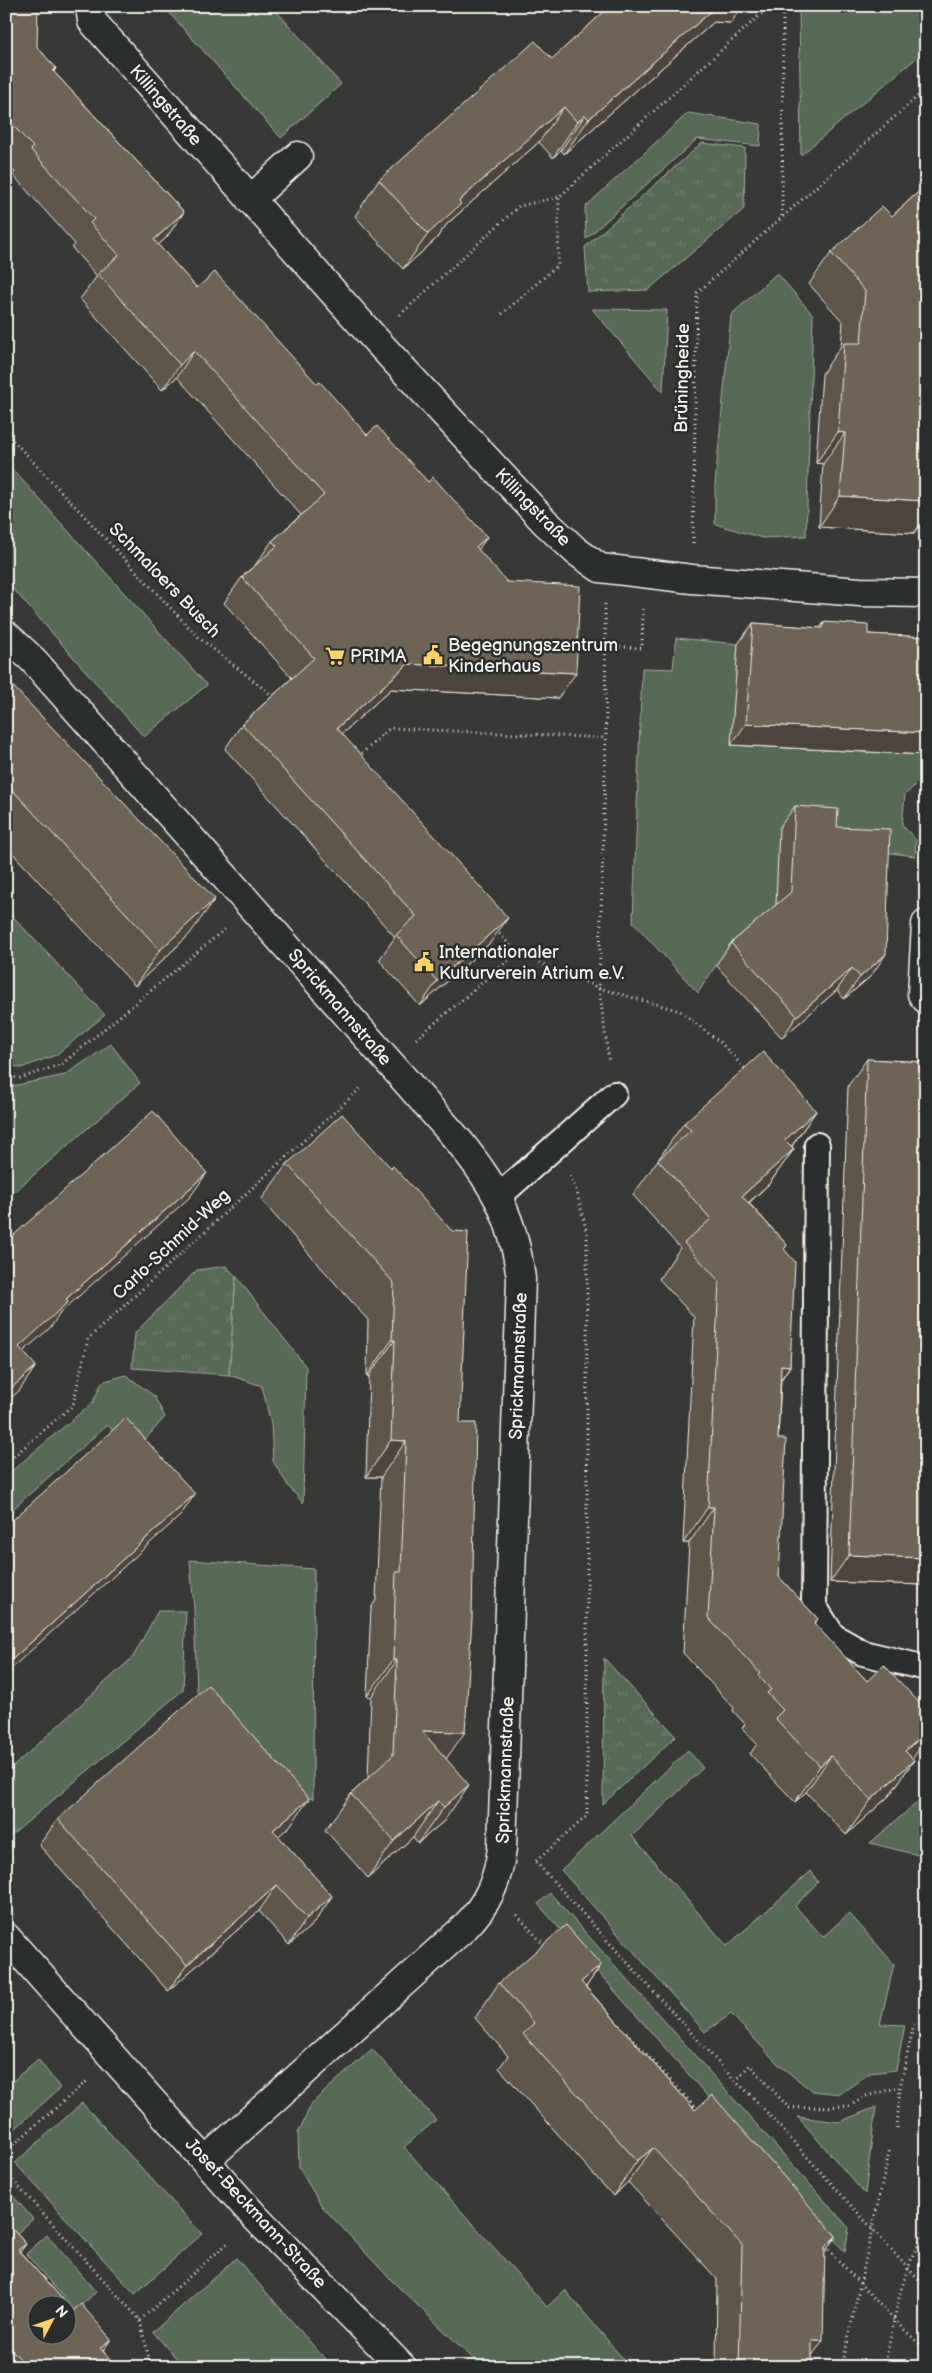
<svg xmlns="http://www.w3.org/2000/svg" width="932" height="2373" font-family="'Balsamiq Sans',sans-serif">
<defs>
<pattern id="park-tufts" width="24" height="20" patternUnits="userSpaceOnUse" patternTransform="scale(1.25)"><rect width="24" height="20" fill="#566b57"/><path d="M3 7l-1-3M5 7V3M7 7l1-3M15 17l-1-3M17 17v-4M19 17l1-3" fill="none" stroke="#6f816f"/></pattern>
</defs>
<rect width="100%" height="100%" fill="#383836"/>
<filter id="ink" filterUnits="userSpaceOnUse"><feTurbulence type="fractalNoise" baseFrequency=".02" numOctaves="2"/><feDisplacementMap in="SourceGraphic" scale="10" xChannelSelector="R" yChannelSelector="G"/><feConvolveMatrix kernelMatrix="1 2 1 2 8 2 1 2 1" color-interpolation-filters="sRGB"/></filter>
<g filter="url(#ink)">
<path fill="#566b57" stroke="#a5aea0" d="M169,6H272L341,84L281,138L166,9Z
M912,6L926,22V50L801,155L799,7Z
M688,113L761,124L760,146L697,139L586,239L585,207Z
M777,273L813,315L806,536L762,538L715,524V485L731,315Z
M592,309L667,310L663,392Z
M6,462L207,685L144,737L6,581Z
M676,638L738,644L732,745L926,755V774L905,795L902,825L916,840L915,856L875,851L775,914L716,965L698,993L633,922L642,668L673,669Z
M6,909L105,1015L56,1055L21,1068L6,1064Z
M111,1044L140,1083L6,1199V1083L12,1086L65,1075Z
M236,1276L306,1367L303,1503L289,1487L273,1461L271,1424L262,1386L229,1375Z
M126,1375L154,1396L165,1417L135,1451L107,1425L6,1515V1476L93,1402L102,1382Z
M190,1560L314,1569L313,1799L273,1786L197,1692L194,1609Z
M158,1611H186L183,1690L6,1840V1773L133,1657Z
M688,1750L703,1768L632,1836L727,1946L811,1871L818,1882L795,1906L823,1937L849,1913L894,1964L880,2024L905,2025L896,2070L870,2073L840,2094L812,2091L778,2064L731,2014L705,2032L561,1870Z
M926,1795V1857L870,1843Z
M550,1893L849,2228L845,2252L538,1904Z
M372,2049L436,2120L404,2147L547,2307L565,2290L630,2367H482L390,2279L321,2205L299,2168L298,2133L312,2103Z
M38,2059L60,2088L6,2137V2087Z
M82,2103L202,2234L135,2294L15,2163Z
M876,2107L865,2194L798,2117L839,2122Z
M6,2188L33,2219L10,2240L6,2236Z
M47,2235L96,2292L75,2311L26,2254Z
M236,2258L332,2367H290L284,2360L277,2367H184L153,2332Z"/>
<path fill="url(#park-tufts)" stroke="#a5aea0" d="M702,143L745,148L744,209L648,290L588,292L585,247Z
M226,1266L236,1276L229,1375L132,1368L135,1333L197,1270Z
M604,1658L676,1736L603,1804Z"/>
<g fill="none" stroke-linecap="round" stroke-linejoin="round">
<defs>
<path id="service" d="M817,1145L814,1606L833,1636L863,1653L926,1668
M498,1197L614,1094"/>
<path id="pedestrian" d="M250,200L298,156
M926,924L922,994L926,999"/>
<path id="minor" d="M90,6L92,21L374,338L545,522L576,551L600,568L692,579L860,592L926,593
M6,635L33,660L458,1140C496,1187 514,1219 521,1279L502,1848C498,1881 488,1904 464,1928L206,2160
M6,1937L256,2218L402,2367"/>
</defs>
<use href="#service" stroke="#f4f1e8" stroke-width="28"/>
<use href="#pedestrian" stroke="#f4f1e8" stroke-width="31"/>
<use href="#minor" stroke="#f4f1e8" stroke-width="31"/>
<path stroke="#f4f1e8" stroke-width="3" stroke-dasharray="1 4" stroke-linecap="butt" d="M782,216L783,6
M502,314L558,265L559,197
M400,315L519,206L559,197L770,6
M6,433L197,636L274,697
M693,543L697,293L926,89
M605,604L606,738L599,988L609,1062
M605,646L642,648L643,609
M358,757L390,728L606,738
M496,930L517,953L599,988L680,1011L721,1043L746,1070
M416,1039L517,953
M6,1073L18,1079L62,1064L225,929
M6,1463L73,1405L88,1339L363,1086
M536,1861L587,1816V1234L577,1192L570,1176
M536,1862L735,2081L750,2094
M517,1915L546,1947
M626,2032L698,2110
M735,2081L750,2065L789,2108L850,2106L866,2096L900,2087
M897,2128L900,2087L914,2024
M6,2151L87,2081
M6,2173L140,2320L151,2367
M825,2246L895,2321L926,2350
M140,2320L229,2242
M808,2365L835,2367
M842,2367L890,2148
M884,2367L900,2293L912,2257L926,2229"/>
<use href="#service" stroke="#2a2d2e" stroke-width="24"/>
<use href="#pedestrian" stroke="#2a2d2e" stroke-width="28"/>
<use href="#minor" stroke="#2a2d2e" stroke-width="28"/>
<path stroke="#f4f1e8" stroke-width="3" stroke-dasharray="1 4" stroke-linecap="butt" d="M750,2094L926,2288"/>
</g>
<path fill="#5f5549" stroke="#f4f1e8" d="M6,6L37,47L56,68L54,72L184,212L166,238L158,245L197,288L317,384L367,435L428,482L487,537L478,549L558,698L391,689L342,734L490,943L420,1006L379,960L395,937L225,749L242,724L292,678L224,603L242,577L256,564L272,541L301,515L177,377L162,390L80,299L97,276L72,248L75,244L13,175L15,172L6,163Z
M611,6L731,23L714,22L564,154L561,150L553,158L539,142L447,224L436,239L403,269L355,216L379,180L552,59Z
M926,185V517L914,533L819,527L823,464L816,463L822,374L841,346L843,322L809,284L831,253L892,216Z
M824,622L868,634L926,637V755L731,745L738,644L753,623L820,628Z
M6,679L189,935L135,986L6,846Z
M795,806L837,827L871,976L844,999L837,990L782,1038L716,965L731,943L776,905L779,828Z
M867,1059L926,1062V1585L830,1582L848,1086Z
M816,1111L792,1146L794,1149L769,1184L749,1203L787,1245L784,1249L790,1366L781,1380L778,1439L779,1577L818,1619L814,1624L867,1681L926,1710V1739L912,1758L914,1760L889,1796L846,1835L806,1792L795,1802L750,1754L757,1744L742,1728L745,1724L733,1711L734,1708L683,1653L689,1543H683L694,1317L659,1279L680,1248L633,1195L684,1123Z
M287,1164L391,1168L446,1759L444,1821L418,1843L413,1837L368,1878L325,1830L351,1794L368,1778L371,1697L367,1696L371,1608L376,1600L381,1477H366L369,1376H367L368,1320L261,1200Z
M58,1819L290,1826L278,1836L332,1896L314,1923L289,1945L259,1911L168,1991L39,1845Z
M601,1965L586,1987L695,2110L836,2236L825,2251L812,2356V2367H716L717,2279L628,2182L613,2196L499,2068L508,2056L475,2018L499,1983Z
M6,2222L26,2244L20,2252L73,2311L111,2339L103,2351L117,2367H6Z"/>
<path fill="#4d453c" stroke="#f4f1e8" d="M6,6H14L6,18Z
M717,6H742L731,23L714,22L564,154L589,119Z
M564,107L539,142L447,224L436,239L403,269L428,234L459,201Z
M585,115L561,150L553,158L577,122Z
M184,212L166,238L136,265L154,240Z
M194,351L177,377L162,390L180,365Z
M838,432L845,433L823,464L816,463Z
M840,496L926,501V517L914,533L819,527Z
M487,537L470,562L476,547Z
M408,664L576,673L558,698L391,689L320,754L337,728Z
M746,724L926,733V755L731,745Z
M215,899L189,935L135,986L160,950Z
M508,918L490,943L420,1006L437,981Z
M886,954L871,976L844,999L860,977Z
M852,968L837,990L782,1038L797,1016Z
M816,1111L791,1147L785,1140Z
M794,1149L769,1184L717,1231L742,1196Z
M207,1173L190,1197L61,1312L51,1327L6,1367L19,1347L66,1299Z
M392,1340H395L369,1376H367Z
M781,1365L790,1366L765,1402Z
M36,1366L19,1391L6,1402V1393Z
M391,1440L406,1441L381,1477H366Z
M195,1494L180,1516L6,1673V1665Z
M708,1507H714L689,1543H683Z
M849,1555L926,1558V1585L830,1582Z
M393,1660H397L371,1697L367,1696Z
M422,1731L465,1732L439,1769Z
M926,1733V1739L913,1758L881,1787L905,1751Z
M831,1756L806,1792L795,1802L820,1766Z
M914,1760L889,1796L846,1835L871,1800Z
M469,1785L444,1821L418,1843L444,1807Z
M309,1799L290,1826L255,1857L273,1830Z
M438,1801L413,1837L368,1878L394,1841Z
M277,1885L259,1911L168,1991L187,1965Z
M332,1896L314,1923L289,1945L307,1918Z
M601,1965L577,2000L581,1982Z
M653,2148L628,2182L613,2196L637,2161Z
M836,2236L812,2270L825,2247Z
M26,2244L13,2262L18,2250Z
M111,2339L98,2357L100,2348Z
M812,2340H823L804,2367Z"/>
<path fill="#6e6355" stroke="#f4f1e8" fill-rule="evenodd" d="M14,6H38L37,47L56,68L53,71L184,212L154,240L197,288L215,272L317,384L320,382L367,435L377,426L428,482L433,477L487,537L476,547L507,582L580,586L576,673L408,664L337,728L508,918L437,981L396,935L416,916L242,724L314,658L242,577L277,546L272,541L324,495L194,351L180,365L98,274L119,255L90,223L94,219L31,150L33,147L6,118V13Z
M610,6H717L589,119L585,115L577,122L564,107L459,201L461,204L428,234L379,180L535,41L552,59Z
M926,185V501L840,496L845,433L838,432L844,343H861L865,291L831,253L882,206L892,216Z
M824,622L868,625V634L926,637V733L746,724L753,623L823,628Z
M6,679L215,899L160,950L6,783Z
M795,806L838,809L837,827L890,829L886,954L860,977L852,968L797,1016L731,943L791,892Z
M763,1052L816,1111L785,1140L794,1149L742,1196L787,1245L784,1249L795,1262L790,1366L781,1365L778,1439H786L779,1577L818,1619L814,1623L867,1681L884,1665L926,1710V1733L905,1751L914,1760L871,1800L831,1756L820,1766L775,1718L783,1710L767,1693L771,1690L758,1675L760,1673L708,1618L714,1507H708L719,1281L684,1243L711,1219L658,1160L691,1130L684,1123Z
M867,1059L926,1062V1558L849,1555Z
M153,1111L207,1173L66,1299L68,1302L19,1347L36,1366L6,1393V1242Z
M342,1114L391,1168L393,1166L452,1231L468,1232L460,1423H476L472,1618L465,1732L422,1731L469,1785L444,1807L438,1801L394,1841L351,1794L393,1755L397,1660H393L396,1572H401L406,1441L391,1440L395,1340H392L394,1283L287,1164Z
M126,1418L195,1494L6,1665V1526Z
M208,1685L309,1799L273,1830L332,1896L307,1918L277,1885L187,1965L58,1819Z
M566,1925L601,1965L581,1982L695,2110L712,2095L836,2236L825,2247L823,2340H812V2367H739L742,2245L653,2148L637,2161L523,2034L534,2023L499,1983Z
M6,2222L26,2244L18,2250L73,2311L81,2304L111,2339L100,2348L117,2367H27L6,2343ZM38,2306H68V2336H38Z"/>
</g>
<defs>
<symbol id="civic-bare" viewBox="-9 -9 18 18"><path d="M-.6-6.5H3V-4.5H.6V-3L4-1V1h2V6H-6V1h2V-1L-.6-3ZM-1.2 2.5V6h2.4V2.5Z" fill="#ffd166" stroke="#2a2d2e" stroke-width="2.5" paint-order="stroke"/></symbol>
<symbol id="supermarket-bare" viewBox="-9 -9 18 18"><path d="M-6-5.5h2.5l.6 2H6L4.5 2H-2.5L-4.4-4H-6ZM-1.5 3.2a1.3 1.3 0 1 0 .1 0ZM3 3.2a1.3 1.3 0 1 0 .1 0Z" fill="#ffd166" stroke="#2a2d2e" stroke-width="2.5" paint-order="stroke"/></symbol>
</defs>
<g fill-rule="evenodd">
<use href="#civic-bare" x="419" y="641" width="28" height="28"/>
<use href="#supermarket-bare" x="321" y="642" width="28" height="28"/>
<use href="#civic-bare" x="410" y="948" width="28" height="28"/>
</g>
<g text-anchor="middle" stroke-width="5" stroke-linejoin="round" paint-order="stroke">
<g font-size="18" fill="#f4f1e8" stroke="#2a2d2e">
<text transform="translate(166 105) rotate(49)" y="6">Killingstraße</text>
<text transform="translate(682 378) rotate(-89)" y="6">Brüningheide</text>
<text transform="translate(533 507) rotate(46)" y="6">Killingstraße</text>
<text transform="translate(165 580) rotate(46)" y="6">Schmaloers Busch</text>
<text transform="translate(340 1007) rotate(49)" y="6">Sprickmannstraße</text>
<text transform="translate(171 1244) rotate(-43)" y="6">Carlo-Schmid-Weg</text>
<text transform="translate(518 1366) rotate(-88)" y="6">Sprickmannstraße</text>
<text transform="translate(505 1770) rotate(-88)" y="6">Sprickmannstraße</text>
<text transform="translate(256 2213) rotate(47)" y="6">Josef-Beckmann-Straße</text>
</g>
<g font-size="18" fill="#f4f1e8" stroke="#2a2d2e" text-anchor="start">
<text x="448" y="651">Begegnungszentrum<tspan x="448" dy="21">Kinderhaus</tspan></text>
<text x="350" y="662">PRIMA</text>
<text x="439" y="958">Internationaler<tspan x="439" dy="21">Kulturverein Atrium e.V.</tspan></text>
</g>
</g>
<rect width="932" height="2373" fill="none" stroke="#2a2d2e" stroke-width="25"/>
<rect x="12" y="12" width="907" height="2348" fill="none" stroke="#f4f1e8" stroke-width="2" filter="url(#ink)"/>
<g transform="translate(52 2320) rotate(49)"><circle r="24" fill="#2a2d2e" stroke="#7b7b78"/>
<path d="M0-4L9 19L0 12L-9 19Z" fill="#ffd166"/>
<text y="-8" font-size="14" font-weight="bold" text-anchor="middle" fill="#f4f1e8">N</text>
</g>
</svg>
